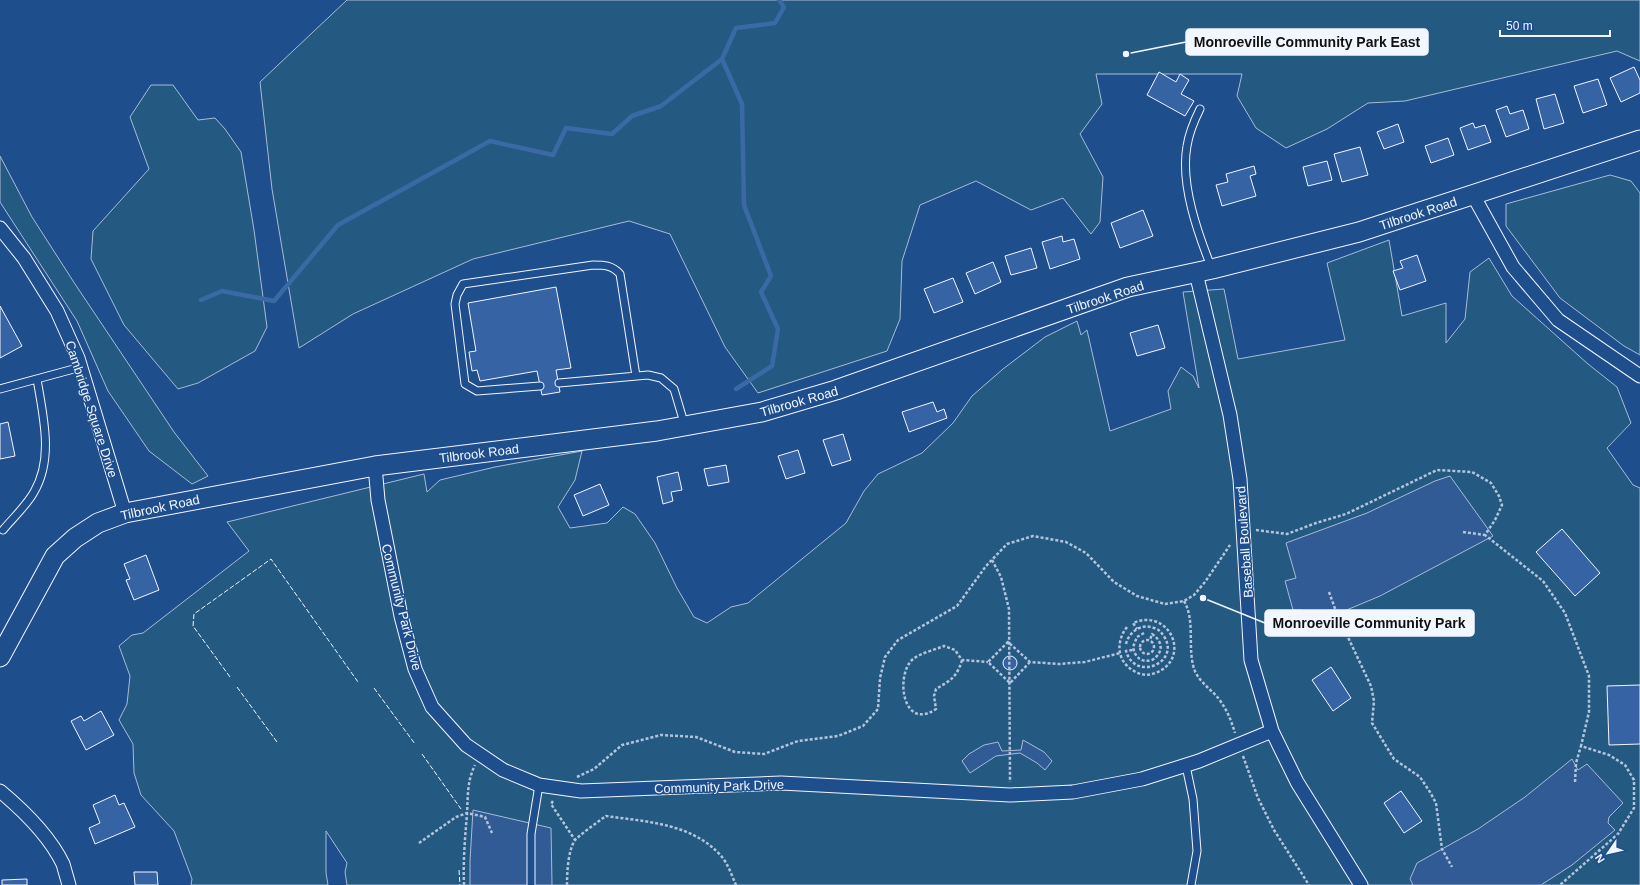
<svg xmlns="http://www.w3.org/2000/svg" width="1640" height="885" font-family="Helvetica,sans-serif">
<rect width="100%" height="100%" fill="#1f4e8c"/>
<path fill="#245a82" stroke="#a8bbd7" d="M347,0H1640V61L1617,51L1405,101L1368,103L1327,129L1286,148L1256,128L1237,96L1242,74H1096L1102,104L1080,134L1103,177L1100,222L1091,234L1063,198L1031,210L976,181L920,205L902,261L900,319L887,351L758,393L725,347L670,234L629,221L473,259L353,314L299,348L272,189L260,82Z
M151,85H173L198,120L215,118L225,129L241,152L254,230L267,327L255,351L198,383L178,389L124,325L91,259L93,231L149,169L130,117Z
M0,156L32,217L75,284L174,432L208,476L192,484L149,451L108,391L77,321L0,202Z
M1610,175L1631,181L1640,193V355L1624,346L1560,298L1506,226V204Z
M1389,240L1402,316L1446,303V343L1465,319L1470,272L1489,258L1512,296L1588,364L1617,387L1631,423L1607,448L1633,485L1640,488V885H347L345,872L347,863L326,831V873L328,885H191L192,879L174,831L141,795L134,773L133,744L119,720L127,704L130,676L119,646L132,635L143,633L249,551L227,522L424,474L427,492L440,480L495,467L582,451L575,480L558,507L570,528L607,523L623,507L635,514L655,543L677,588L694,617L707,623L731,607L748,603L846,523L864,491L878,474L922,453L953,423L972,396L1003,369L1045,337L1077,321L1081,335L1087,330L1110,431L1171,409L1168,391L1181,367L1193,376L1199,388L1183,292L1224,289L1238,359L1345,340L1327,263Z"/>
<path fill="#305b95" stroke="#a8bbd7" d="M1450,476L1493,536L1380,596L1337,614L1307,618L1302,610H1293L1285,581L1296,578L1286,543L1367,513L1435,481Z
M1023,740L1044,752L1052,761L1045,770L1037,763L1020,753L996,756L970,773L962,761L969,754L984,745L998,742L1002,751L1021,750Z
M1572,759L1578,770L1587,764L1623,803L1609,817L1608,823L1615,830L1572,865L1541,885H1413L1410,879L1417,863L1478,829L1525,797Z
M473,810L551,828L552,885H470V861Z"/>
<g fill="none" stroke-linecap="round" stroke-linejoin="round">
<path stroke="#3b69a3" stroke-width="4.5" d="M722,59L742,104L744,205L771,276L761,292L778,329L772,366L736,389
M201,300L222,291L274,301L338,225L490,141L553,155L566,128L612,134L632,116L661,106L722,59L736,28L775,23L784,7L779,0"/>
</g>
<path fill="#3563a3" stroke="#f2f6ff" d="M1634,67L1640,80V93L1621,102L1610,78Z
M1159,72L1176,82L1180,74L1189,80L1181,94L1194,101L1185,116L1147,95Z
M1598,79L1607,105L1583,113L1574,86Z
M1555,94L1564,123L1544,129L1536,99Z
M1507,106L1510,114L1523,110L1529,129L1506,137L1496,110Z
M1473,123L1475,128L1485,125L1491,142L1468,150L1460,128Z
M1398,124L1404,142L1384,149L1377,132Z
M1448,138L1454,155L1431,163L1425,146Z
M1360,147L1368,175L1342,182L1334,154Z
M1327,161L1332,180L1308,186L1303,167Z
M1254,166L1256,174L1250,176L1256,196L1222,206L1216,185L1228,182L1226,174Z
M1143,210L1153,236L1120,248L1111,223Z
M1062,236L1063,242L1074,239L1080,259L1050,269L1042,242Z
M1031,248L1037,268L1011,275L1005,256Z
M1417,255L1426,281L1400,290L1393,271L1403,268L1400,261Z
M993,262L1001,282L975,294L966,273Z
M953,278L963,302L934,313L924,289Z
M556,287L571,368L556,370L560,392L542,395L537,371L480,381L477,370L472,371L469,352L476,351L468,303Z
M0,306L22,346L0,358Z
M1158,325L1165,348L1137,356L1130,333Z
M933,402L937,412L944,409L947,418L909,432L902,412Z
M8,422L15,456L0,459V424Z
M843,434L851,460L832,466L823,440Z
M798,450L805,473L786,479L778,456Z
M726,465L729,482L708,486L704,469Z
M678,472L682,490L671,492L673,501L663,504L657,477Z
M600,484L609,505L583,516L574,495Z
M1562,529L1600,573L1575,596L1536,552Z
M146,555L159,590L134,600L126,580L130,579L124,564Z
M1003 663a7 7 0 1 1 14 0a7 7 0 1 1-14 0Z
M1331,667L1351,698L1333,711L1312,680Z
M1640,685V744L1609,745L1607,686Z
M101,711L114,735L86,750L71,721L81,716L84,721Z
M1401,791L1422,821L1404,833L1384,803Z
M115,795L119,805L124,803L135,827L95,844L89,828L100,823L93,805Z
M134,872H157L158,885H135Z
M27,879V885H2V880Z"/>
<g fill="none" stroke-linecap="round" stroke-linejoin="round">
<defs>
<path id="lane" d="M1200,109C1194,121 1189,133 1187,146C1180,184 1198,234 1212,269
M559,383L648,375L661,378L674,389L685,426
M540,386L477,391L465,384L455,304L457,295L463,284L593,265C604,265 612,265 620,274L636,376
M0,389L81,367
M3,530C13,518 27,505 34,492C54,458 43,416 37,379
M1186,766L1193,799L1197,851L1191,885
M531,885V834L539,785"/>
<path id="street" d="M1473,195L1513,267L1558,320L1640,376
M0,228L24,258L57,311L78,358L125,513
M1196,273L1230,415L1240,479L1251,660L1272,731L1297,782L1361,885
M375,466L378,500L401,616L415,669L432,707L466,745L503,770L539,785L581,791L781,783L1010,795L1073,792L1142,779L1199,761L1272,731
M0,791C24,811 49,835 63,864C65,871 67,878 69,885"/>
<path id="secondary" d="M0,657L55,556L75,538L98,523L125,513L375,466L657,431L762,412L836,390L1128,287L1212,269L1359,232L1640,140"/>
</defs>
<use href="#lane" stroke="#f2f6ff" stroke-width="9"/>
<use href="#street" stroke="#f2f6ff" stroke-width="15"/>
<use href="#secondary" stroke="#f2f6ff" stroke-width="21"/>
<path stroke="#b3c4dc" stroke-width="2.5" stroke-dasharray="3 2" stroke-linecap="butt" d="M1256,530L1287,534L1316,523L1346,514L1437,470L1472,472L1491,483L1499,496L1502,505L1495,520L1485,535L1543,581L1565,613L1589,676V712L1581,746L1609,755L1625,765L1634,780V808L1618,834L1560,885
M1463,532L1485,535
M992,560L1001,577L1009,609L1010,782
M1329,592L1337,614L1371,686L1374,701L1372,723L1394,759L1420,777L1430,792L1436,803L1442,849L1452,867
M1184,601C1195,620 1188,644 1193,665C1196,680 1210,688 1219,699C1227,710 1231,720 1235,733
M1127,627C1116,641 1116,661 1134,671C1140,675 1148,676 1155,673C1192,660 1171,607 1133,623L1137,629
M1144,633L1137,637L1133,647C1135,658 1142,663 1152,660C1164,653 1163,641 1152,634L1150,640
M1140 647a7 7 0 1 1 14 0a7 7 0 1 1-14 0Z
M1126,644C1129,632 1141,623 1154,628C1159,629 1162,633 1165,638C1179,663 1135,682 1126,651L1133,650
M962,660C957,677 951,680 936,689L934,696L936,709C902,732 895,674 913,659C921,653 934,650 944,646L955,650L962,660L988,662
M1030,662L1010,683L988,662L1008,642L1030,662L1059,664L1085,662L1120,653
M1243,756L1258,798L1274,830L1309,885
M577,777L594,769L622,745L661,735L696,737L735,752L764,754L798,741L838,736L863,726L878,709L880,678L885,657L898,640L957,606L986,566L1007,544L1033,536L1066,542L1086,553L1114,582L1137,596L1165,604L1184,601L1194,595L1205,582L1230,545
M1575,782L1576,763L1581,746
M553,801L551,804L575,840
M419,843L456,817L467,813L485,817L492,833
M464,885C463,861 465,838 467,814C468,796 467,781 475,765
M567,885C567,873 568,848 576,839C585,831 596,823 606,816C647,822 693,823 722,857C728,864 732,876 736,885"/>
<use href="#lane" stroke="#1f4e8c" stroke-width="7"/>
<use href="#street" stroke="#1f4e8c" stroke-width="13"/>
<use href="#secondary" stroke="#1f4e8c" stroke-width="19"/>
<path stroke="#f2f6ff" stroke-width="1" stroke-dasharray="5 2" stroke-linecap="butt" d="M230,677L193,626L194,614L271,559L358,682
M237,687L277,742
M374,688L415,744
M422,754L461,809
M459,870L460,885"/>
</g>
<g text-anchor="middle" stroke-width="3" stroke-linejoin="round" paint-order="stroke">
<g font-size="13" fill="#f2f6ff" stroke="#1f4e8c">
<text transform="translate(1418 213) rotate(-18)" y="5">Tilbrook Road</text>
<text transform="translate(1105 297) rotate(-18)" y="5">Tilbrook Road</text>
<text transform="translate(799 401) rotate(-16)" y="5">Tilbrook Road</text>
<text transform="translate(92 409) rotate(72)" y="5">Cambridge Square Drive</text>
<text transform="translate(479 453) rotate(-7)" y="5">Tilbrook Road</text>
<text transform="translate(160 507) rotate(-12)" y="5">Tilbrook Road</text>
<text transform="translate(1244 542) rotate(-94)" y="5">Baseball Boulevard</text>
<text transform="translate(402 607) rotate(76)" y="5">Community Park Drive</text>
<text transform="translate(719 786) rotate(-2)" y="5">Community Park Drive</text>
</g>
</g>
<path fill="none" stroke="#f2f6ff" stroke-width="1.5" d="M1126 54L1186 42M1203 598L1265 623"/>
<g fill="#f2f6ff" stroke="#1f4e8c" stroke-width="1.5">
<circle cx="1126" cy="54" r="4"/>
<circle cx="1203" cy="598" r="4"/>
</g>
<g fill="#f2f6ff" stroke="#f2f6ff" stroke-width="1.5">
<rect x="1186" y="29" width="242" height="26" rx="4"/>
<rect x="1265" y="610" width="209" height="26" rx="4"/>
</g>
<g font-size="14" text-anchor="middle" font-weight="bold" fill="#111">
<text x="1307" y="47">Monroeville Community Park East</text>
<text x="1369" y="628">Monroeville Community Park</text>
</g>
<g transform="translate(1608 853) rotate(236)" stroke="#1f4e8c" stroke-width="3" paint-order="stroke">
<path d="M0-3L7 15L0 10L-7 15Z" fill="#f2f6ff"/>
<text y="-6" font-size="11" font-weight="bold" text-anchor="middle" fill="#f2f6ff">N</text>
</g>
<path d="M1500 30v6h110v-6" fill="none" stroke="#f2f6ff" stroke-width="2"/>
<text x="1506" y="30" font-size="12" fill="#f2f6ff" stroke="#1f4e8c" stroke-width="3" paint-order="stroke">50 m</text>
</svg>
